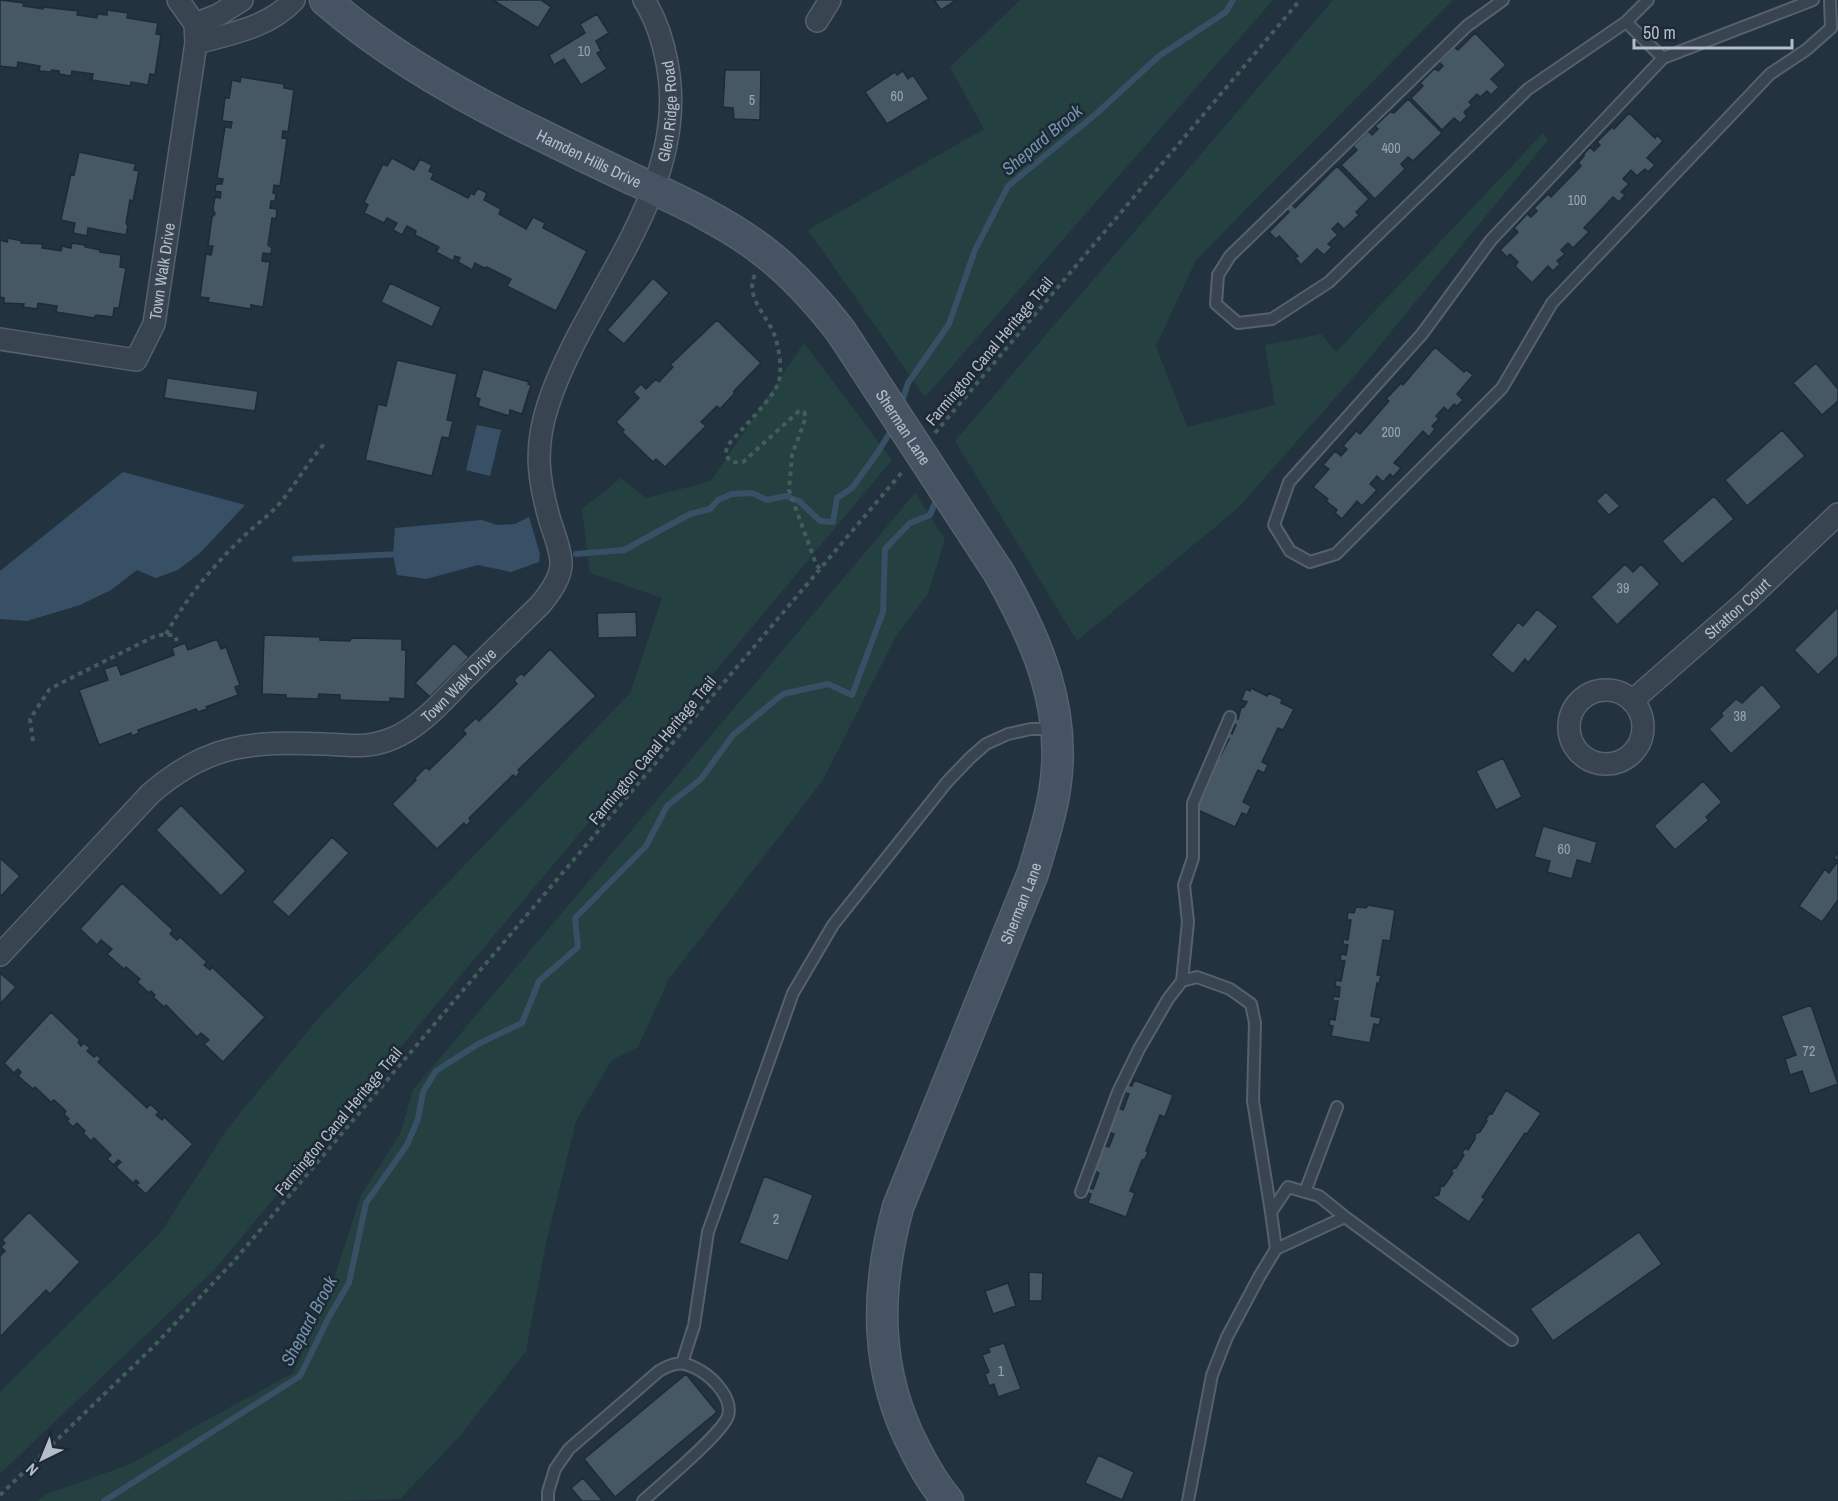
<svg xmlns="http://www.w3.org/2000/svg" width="1838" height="1501" font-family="'Archivo Narrow',sans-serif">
<rect width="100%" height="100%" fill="#23323f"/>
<path fill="#254040" d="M1020,0H1273L925,397L808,230L984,129L950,67Z
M1333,0H1453L1196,260L1156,346L1187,427L1275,405L1265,345L1321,334L1336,352L1543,133L1548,140L1359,371L1237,509L1077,641L955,441Z
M804,343L892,460L215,1269L0,1474V1392L161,1232L228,1128L322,1014L630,693L662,598L590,573L582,509L621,478L646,498L711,481Z
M915,493L945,539L928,594L896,636L823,780L669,979L638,1047L612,1060L576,1121L546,1243L526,1351L460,1436L400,1499L334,1501H37L47,1494L133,1463L203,1422L293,1373L328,1297L361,1195L400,1134L413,1090Z"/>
<path fill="#375066" d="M477,425L501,430L490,476L466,470Z
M123,472L245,505L201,552L178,570L156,578L137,570L111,590L80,605L27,621L0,619V571Z
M529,517L540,554L539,562L511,572L478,565L426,579L397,575L393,555L395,528L482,520L497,525L515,524Z"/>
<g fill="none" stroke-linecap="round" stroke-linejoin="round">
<path stroke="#375066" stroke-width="6" d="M901,405L908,383L949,324L975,250L1008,186L1096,114L1159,56L1226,12L1233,0
M576,554L624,550L690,514L710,509L718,500L732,494L752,493L767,500L786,496L799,501L820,521L833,522L837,498L852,488L878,452L894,426
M295,559L400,554
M104,1501L300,1376L330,1315L349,1283L366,1203L407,1145L418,1119L423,1092L436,1071L478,1044L522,1023L539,981L578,947L575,918L646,846L667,806L701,779L733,735L783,694L828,684L852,695L883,612L885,549L910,523L930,515L937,498"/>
</g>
<path fill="#475865" stroke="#1f2b36" stroke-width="1.5" d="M0,0L24,3L23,6L43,9V7L78,11L77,15L97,18V14L107,15V10L128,13L127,18L158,23L156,34L161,35L155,75L150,74L148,85L131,82L130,86L92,80L93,74L72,71L71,76L59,74V71L52,70L50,72L39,71L40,66L18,62L17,68L0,66Z
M493,0H541L551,7L538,28Z
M934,0H956L941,10Z
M597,14L609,33L596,41L601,51L597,53L607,69L581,85L564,59L554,65L549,55L585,33L580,24Z
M1475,33L1506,65L1491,79L1499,87L1491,95L1487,91L1480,97L1477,94L1469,102L1472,105L1464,112L1467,116L1460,123L1454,118L1442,130L1411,98L1423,86L1420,83L1435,68L1438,71L1443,66L1439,62L1454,47L1458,50Z
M725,70H761L760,120L734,119L733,108L723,107Z
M903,71L908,79L913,75L929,99L887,124L865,92L895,72L897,75Z
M241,77L284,84V88L294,90L288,132L283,131L282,138L287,139L280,186L274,185L273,193L276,194L275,201H271L270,208L277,209L276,219L272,218L268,245L272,248L271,254L263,253L262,261L270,262L263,307L251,305V309L208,302L209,298L200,297L206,254L211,255L213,246H208L212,217L215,214L213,209L215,197L220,198L221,192L215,191L216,184H222L223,179L217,178L225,127L231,128L232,122L222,121L225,98H229L232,80L240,82Z
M1408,99L1442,133L1413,161L1408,157L1401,164L1405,169L1375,199L1341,165L1357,150L1353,146L1368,131L1372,135L1378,129L1375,126L1390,112L1394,113Z
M1629,113L1655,138L1657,135L1663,141L1647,158L1655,165L1648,172L1645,169L1637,176L1631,170L1623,179L1629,184L1621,192L1625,195L1619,202L1613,197L1584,228L1589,232L1573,248L1568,243L1561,250L1565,254L1557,261L1560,264L1553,271L1548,266L1532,283L1515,266L1518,262L1510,254L1507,257L1500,250L1518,232L1514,228L1527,214L1531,217L1537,211L1534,208L1548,194L1551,197L1581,166L1578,163L1584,156V154L1590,147L1594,151L1600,145L1597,142L1612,127L1614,129Z
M79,152L136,164L134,170L139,171L133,201L130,200L126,223L128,226L126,235L88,228L87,236L73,233L75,223L61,220L71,174L74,175Z
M392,158L414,170L420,159L432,165L429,171L434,173L431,179L468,198L471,193L474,195L478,188L487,193L484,200L501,209L499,214L526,229L533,217L545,223L543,228L587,251L556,311L507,286L511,279L487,267L484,268L475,263L472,270L458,262L460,258L455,256L453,261L436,252L439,247L415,235L416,231L407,226L402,235L393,230L397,223L387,218L384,223L364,213L368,205L364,202L383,164L387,166Z
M1337,166L1369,199L1356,212L1359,215L1344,229L1338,223L1332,229L1338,235L1328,244L1332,247L1324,255L1317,249L1301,265L1295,258L1298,256L1279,236L1276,239L1269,232L1289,212L1285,208L1290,203L1295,208Z
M8,238L22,241L21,243L43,244L42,248L61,251L62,246L71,248L72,243L85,245V247L100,250V252L121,255L120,267L126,268L119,308H114L113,317L96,315L94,318L56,312L57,306L38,303L37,309L23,307L24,304L4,303V298L0,297V240L7,242Z
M653,278L669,293L624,344L607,330Z
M390,283L441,307L432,327L381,302Z
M717,320L761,363L734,391V394L720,409L717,406L701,422L706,426L665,467L656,459L653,462L622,432L624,430L616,422L639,398L633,392L641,384L646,389L656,379L659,382L673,367L670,365Z
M1435,347L1464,372L1466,370L1473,375L1457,394L1463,400L1457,406L1454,404L1448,411L1444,407L1436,416L1439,419L1432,426L1435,429L1429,437L1423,431L1394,463L1401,468L1393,477L1390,474L1383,482L1377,476L1370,484L1377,490L1362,506L1357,501L1342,519L1335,513L1337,510L1326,501L1328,499L1313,487L1329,469L1323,465L1335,451L1341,456L1347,449L1343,446L1356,431L1360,434L1389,401L1386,399L1401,383L1403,385Z
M397,360L457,374L447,420L453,421L449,438L442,437L432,476L365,460L378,404L386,406Z
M1816,363L1838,389V401L1822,415L1793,383Z
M483,369L529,382L528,384L531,385L522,414L510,410L509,416L478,406L480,399L475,397Z
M167,378L258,391L255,411L164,398Z
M1782,430L1805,456L1747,506L1725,480Z
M1606,492L1620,506L1609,515L1596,501Z
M1714,496L1734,519L1682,564L1662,541Z
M1625,564L1633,572L1641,564L1660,584L1617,625L1591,597Z
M1838,607V656L1818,675L1794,650Z
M1537,609L1558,626L1528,663L1525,659L1513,674L1491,655L1518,622L1523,626Z
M636,612L637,637L598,638L597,613Z
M264,635L320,637V640L350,641L351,638L402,639V650H406L405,699L390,698V702L340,700V695L319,694L318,699L286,698V695L262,694Z
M217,639L221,649L226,647L240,685L235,687L238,695L206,707L207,709L198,712L196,709L138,730L139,733L132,736L131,733L99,745L79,690L108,680L104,669L117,665L121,675L174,655L172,648L185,643L188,650Z
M454,643L469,657L430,697L415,683Z
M550,649L596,696L518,770L520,772L516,777L513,775L469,818L471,821L466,826L464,823L437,849L392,804L416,780L415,778L426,767L429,770L466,734L463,730L476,718L479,721L517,684L514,680L521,673L524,676Z
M1762,684L1782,707L1731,754L1709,729L1723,716L1721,713L1736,699L1742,703Z
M1251,688L1267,696L1269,693L1282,699L1281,703L1294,709L1283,730L1278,728L1262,762L1268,765L1264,773L1258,770L1243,802L1251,806L1247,815L1242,813L1235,827L1196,809L1200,799L1196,797L1199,792L1203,794L1217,762L1214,761L1217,755L1220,757L1229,739L1226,738L1228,732L1232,734L1236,725L1232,723L1235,718L1238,719L1241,708L1244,707L1247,702L1241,700L1246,689L1250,691Z
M1503,758L1522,797L1496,810L1476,771Z
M1703,781L1722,802L1706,817L1709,820L1675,850L1654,826Z
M181,805L246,871L221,896L156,830Z
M1543,826L1597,842L1591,864L1577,860L1572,879L1547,872L1550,861L1534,857Z
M332,837L349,853L289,917L272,902Z
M1838,852V900L1822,922L1799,906L1825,869L1829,873L1838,861L1834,858Z
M0,858L20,876L0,897Z
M122,883L173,930L170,934L177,940L180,937L207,962L204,965L210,970L212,967L265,1017L223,1062L204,1044L209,1040L201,1033L197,1037L166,1005L164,1007L153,997L155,995L151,991L149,993L137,982L140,979L126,967L124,969L107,954L112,949L101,940L97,945L80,929Z
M1368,905L1395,910L1390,941L1383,940L1377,975H1381L1379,984L1377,983L1371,1016L1381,1018L1379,1025L1374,1024L1370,1043L1331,1036L1333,1026L1329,1025L1330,1019L1335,1020L1338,1001H1333L1334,996L1339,997L1340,987L1335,986L1336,980L1341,981L1345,961L1340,960L1341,954L1346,955L1348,945L1343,944V939L1348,940L1351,920H1347L1348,912L1354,913L1356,907L1366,908Z
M0,973L16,987L0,1004Z
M1811,1005L1838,1084L1810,1094L1802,1071L1790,1075L1785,1059L1796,1055L1781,1016Z
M51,1012L80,1040L78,1042L81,1046L84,1043L90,1048L87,1051L94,1057L97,1055L101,1059L98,1062L147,1108L150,1104L159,1112L156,1115L162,1120L164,1117L193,1144L146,1194L136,1185L139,1183L136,1180L133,1183L116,1167L121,1162L118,1160L114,1165L107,1159L111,1155L94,1138L91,1141L83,1133L85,1131L77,1123L73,1127L67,1121L69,1119L64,1114L66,1111L54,1100L51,1102L35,1087L33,1089L18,1076L21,1072L18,1069L14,1073L4,1063Z
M1134,1080L1173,1095L1165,1117L1160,1115L1146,1151L1148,1152L1145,1159L1142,1160L1130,1191L1135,1193L1126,1217L1088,1203L1091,1194L1085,1192L1087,1187L1093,1189L1099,1173L1093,1170L1103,1145L1109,1147L1114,1134L1108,1132L1117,1107L1123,1110L1129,1094L1123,1092L1126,1084L1132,1086Z
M1506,1090L1541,1113L1527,1134L1525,1133L1482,1197L1485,1199L1469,1222L1432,1197L1439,1195L1441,1185L1444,1186L1453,1173L1451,1172L1454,1167L1456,1168L1464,1155L1462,1153L1465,1148L1468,1150L1475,1139V1134L1480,1132L1487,1121L1486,1119L1490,1113L1492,1114Z
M764,1176L813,1195L788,1261L739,1243Z
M29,1212L80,1262L50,1294L46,1290L0,1337V1256L5,1251L1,1247L5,1243L2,1240Z
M1639,1232L1662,1264L1553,1341L1530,1309Z
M1029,1272L1043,1273L1042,1301H1029Z
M1008,1283L1016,1306L993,1314L985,1291Z
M1004,1343L1021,1389L998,1397L994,1384L989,1386L985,1374L989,1372L982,1355L990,1352L988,1348Z
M686,1374L717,1412L615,1497L584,1459Z
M1098,1455L1134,1472L1122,1500L1085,1483Z
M583,1478L603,1501H582L571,1488Z"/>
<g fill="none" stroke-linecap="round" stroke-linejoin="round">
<defs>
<path id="lane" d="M1503,0L1467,26L1230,256L1218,275L1216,304L1238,323L1272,319L1329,282L1528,89L1626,22L1648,0
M1813,0L1663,58L1491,240L1422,334L1289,482L1274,525L1290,551L1310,562L1336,554L1502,388L1552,303L1770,74L1806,50L1831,28L1830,0
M1626,22L1663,58
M1182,981L1188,922L1184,885L1193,858V803L1230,717
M1081,1192L1118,1092L1139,1049L1168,999L1182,981L1197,977L1230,989L1251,1004L1255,1023L1253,1101L1271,1212
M1305,1192L1337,1107
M1276,1249L1271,1212L1288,1187L1319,1196L1345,1217
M682,1363L694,1326L708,1232L793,993L833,925L947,782L970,758L986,744L1008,734L1031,729H1055
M548,1501V1492L555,1469L569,1449L659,1371C676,1361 684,1361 701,1371C715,1380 733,1399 728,1416C722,1434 660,1485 643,1501
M1188,1501L1212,1375L1227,1337L1259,1277L1276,1249L1345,1217L1512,1340"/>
<g id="street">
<path d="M817,21L830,0"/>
<path d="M195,24L218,15L242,0"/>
<path d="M196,43C231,34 269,27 294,0"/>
<path id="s1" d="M0,339L136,360L154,324L196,43L195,24L178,0"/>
<circle cx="1606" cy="727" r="37"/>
<path id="s2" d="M1632,701L1745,602L1838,514"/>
<path id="s3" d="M0,955L150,794C207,744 251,741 324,744C349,745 366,749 391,739C422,727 445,698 468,675C492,652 516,628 540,605C550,593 562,577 561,561C560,548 554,533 550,521C538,479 534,448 548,405C584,293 692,189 667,63C663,41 656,19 644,0"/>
</g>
<g id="secondary">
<path id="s4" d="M325,0C388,55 462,97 537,133C569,149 600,164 632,179C678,200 727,222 767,254C795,276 818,302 840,330"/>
<path id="s5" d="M948,1501C935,1486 925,1469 916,1451C874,1372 875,1292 898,1207L1033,873C1041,845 1051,817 1055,788C1067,709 1037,640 999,573"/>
</g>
</defs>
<use href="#lane" stroke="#56616d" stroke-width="14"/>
<use href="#street" stroke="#56616d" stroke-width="24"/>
<use href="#secondary" stroke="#56616d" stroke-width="33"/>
<path stroke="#435c5c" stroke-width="4" stroke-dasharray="4.5 4.5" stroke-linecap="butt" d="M755,275C744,295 767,316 774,334C779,347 783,370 778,384C772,399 740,431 728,445L725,454C729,461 734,464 743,462L799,411L804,412L806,417L792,455L789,490L816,564L820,569
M935,433L1300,0
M166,634C188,596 211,568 243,537C255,525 269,516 280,503C296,484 308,462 324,444
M33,741L30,719L49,690L59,684L155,636L166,634L175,636L177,641
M0,1495L153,1347L233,1262L903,471"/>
<use href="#lane" stroke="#38444f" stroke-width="10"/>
<use href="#street" stroke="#38444f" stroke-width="21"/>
<use href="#secondary" stroke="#455362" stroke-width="30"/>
<defs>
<g id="secondary-bridge">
<path id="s6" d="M840,330L999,573"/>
</g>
</defs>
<use href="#secondary-bridge" stroke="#56616d" stroke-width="33" stroke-linecap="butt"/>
<use href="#secondary-bridge" stroke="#455362" stroke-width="30"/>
</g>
<g text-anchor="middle" stroke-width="5" stroke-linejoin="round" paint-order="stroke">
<g font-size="14" fill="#99a4b1">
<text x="584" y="56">10</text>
<text x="897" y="101">60</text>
<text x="752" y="105">5</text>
<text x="1391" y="153">400</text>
<text x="1577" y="205">100</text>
<text x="1391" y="437">200</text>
<text x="1623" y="593">39</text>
<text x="1740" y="721">38</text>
<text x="1564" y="854">60</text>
<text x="1809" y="1056">72</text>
<text x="776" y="1224">2</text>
<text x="1001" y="1376">1</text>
</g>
<g font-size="16" fill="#b4beca" stroke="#1d2934">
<text dy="6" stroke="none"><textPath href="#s3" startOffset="1206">Glen Ridge Road</textPath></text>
<text dy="6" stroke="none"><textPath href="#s4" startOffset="309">Hamden Hills Drive</textPath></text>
<text dy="6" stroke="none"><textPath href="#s1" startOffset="231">Town Walk Drive</textPath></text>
<text transform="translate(989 351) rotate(-50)" y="6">Farmington Canal Heritage Trail</text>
<text dy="6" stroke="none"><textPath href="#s6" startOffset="116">Sherman Lane</textPath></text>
<text dy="6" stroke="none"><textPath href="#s2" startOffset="140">Stratton Court</textPath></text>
<text dy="6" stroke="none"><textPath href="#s3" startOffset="562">Town Walk Drive</textPath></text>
<text transform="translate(652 750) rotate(-50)" y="6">Farmington Canal Heritage Trail</text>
<text dy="6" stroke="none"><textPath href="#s5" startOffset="638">Sherman Lane</textPath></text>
<text transform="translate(338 1121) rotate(-50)" y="6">Farmington Canal Heritage Trail</text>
</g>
<g font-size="18" font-style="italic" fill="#7393ae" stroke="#1d2934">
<text transform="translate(1042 140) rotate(-40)" y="6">Shepard Brook</text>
<text transform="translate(309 1321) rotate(-62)" y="6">Shepard Brook</text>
</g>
</g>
<g transform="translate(42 1459) rotate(223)" stroke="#1d2934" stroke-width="4.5" paint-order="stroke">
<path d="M0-4.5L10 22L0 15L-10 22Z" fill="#b4beca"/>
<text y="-9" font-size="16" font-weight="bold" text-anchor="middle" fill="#b4beca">N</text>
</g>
<path d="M1634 39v9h158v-9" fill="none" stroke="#b4beca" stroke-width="3"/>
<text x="1643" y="39" font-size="18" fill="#b4beca" stroke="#1d2934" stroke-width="4.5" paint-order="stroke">50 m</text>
</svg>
